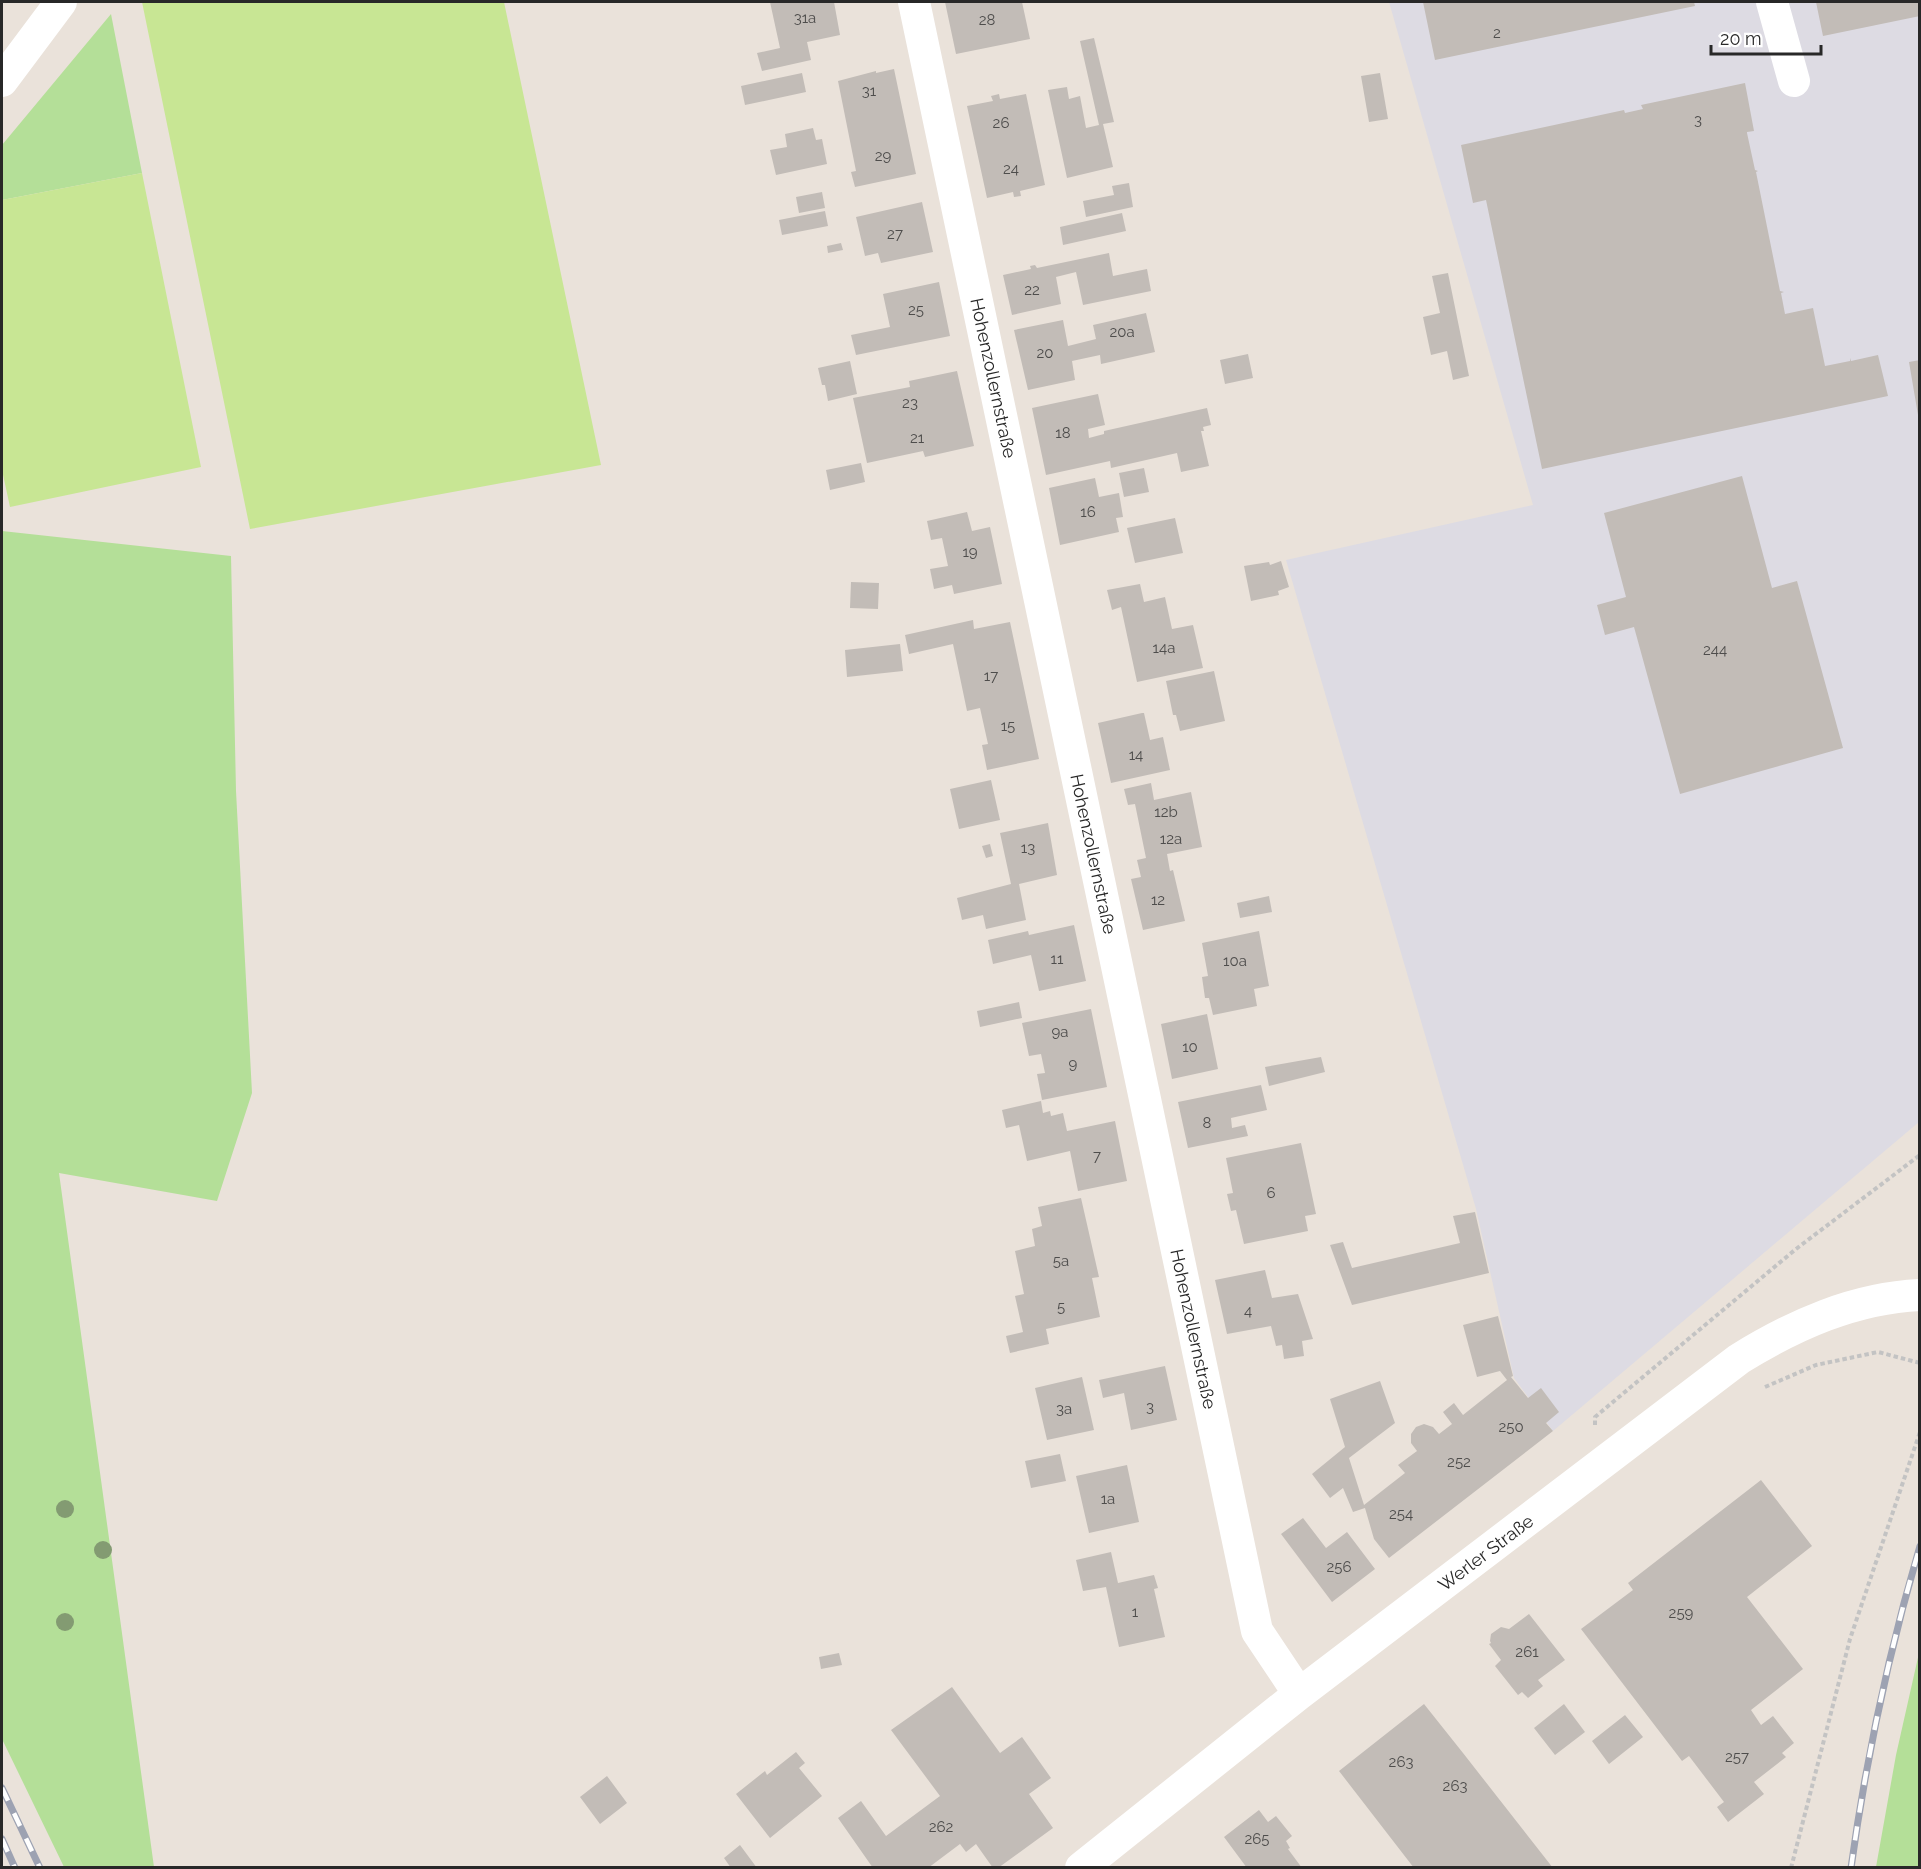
<svg xmlns="http://www.w3.org/2000/svg" width="1921" height="1869" font-family="Raleway,sans-serif">
<rect width="100%" height="100%" fill="#eae2da"/>
<path fill="#dddbe3" d="M1389,2H1919V1122L1553,1431L1514,1378L1476,1209L1286,560L1533,505Z"/>
<path fill="#b4df98" d="M111,14L142,173L2,200V145Z
M2,531L231,556L236,791L252,1093L217,1201L59,1173L154,1867H64L2,1739Z
M1919,1653V1867H1876L1896,1755Z"/>
<path fill="#c8e694" d="M142,2H504L601,465L250,529Z
M142,173L201,467L10,507L2,470V200Z"/>
<path fill="#c2bcb7" d="M770,2H834L840,35L807,42L811,60L762,71L757,53L780,48Z
M945,2H1022L1030,39L956,54Z
M1423,2H1694L1695,6L1435,60Z
M1816,2H1920V16L1823,36Z
M1094,38L1114,122L1103,124L1113,167L1067,178L1048,90L1067,87L1069,99L1080,96L1086,128L1099,125L1080,41Z
M894,69L916,174L855,187L851,172L856,171L838,81L876,71V73Z
M802,73L806,92L745,105L741,86Z
M1380,73L1388,119L1369,122L1361,76Z
M1745,83L1754,131L1747,132V133L1755,170L1758,171L1756,172L1780,291L1784,292L1781,293L1785,314L1813,308L1825,366L1850,361L1851,358V361L1878,355L1888,396L1542,469L1486,200L1473,203L1461,145L1624,110L1625,113L1643,109L1641,105Z
M999,94L1000,99L1026,94L1045,185L1020,191L1021,196L1014,197L1013,192L987,198L967,106L993,101L991,96Z
M813,128L816,140L822,139L827,164L776,175L770,150L787,147L785,134Z
M1129,183L1133,207L1086,217L1083,201L1114,195L1112,186Z
M822,192L825,208L799,213L796,197Z
M922,202L933,252L881,263L878,253L865,256L856,217Z
M825,211L828,226L782,235L779,220Z
M1122,213L1126,231L1063,245L1060,227Z
M841,243L843,250L828,253L827,246Z
M1109,253L1113,276L1147,269L1151,291L1083,305L1076,272L1056,277L1061,304L1012,315L1003,275L1031,269L1030,266L1035,265L1037,268Z
M1448,273L1469,376L1453,380L1447,351L1431,355L1423,317L1440,313L1432,276Z
M939,282L950,336L856,355L851,335L890,327L883,294Z
M1146,313L1155,352L1101,364L1100,355L1072,361L1075,380L1028,390L1014,330L1063,320L1068,346L1096,339L1093,325Z
M1248,354L1253,378L1225,384L1220,360Z
M1920,360V415H1918L1909,362Z
M850,361L857,394L828,401L825,385H822L818,368Z
M957,371L974,446L925,457L923,451L867,463L853,398L910,387L909,381Z
M1098,394L1105,425L1088,429L1089,438L1104,434V431L1207,408L1211,425L1203,427L1204,431H1201L1209,466L1181,472L1177,453L1111,468L1110,461L1046,475L1032,408Z
M861,463L865,482L830,490L826,470Z
M1144,468L1149,492L1124,497L1119,473Z
M1742,476L1772,588L1797,581L1843,748L1680,794L1634,627L1605,635L1597,605L1626,597L1604,513Z
M1095,478L1099,497L1119,493L1123,517L1116,518L1119,532L1060,545L1049,488Z
M967,512L972,531L990,527L1002,584L954,594L952,585L934,589L930,569L948,566L942,538L931,540L927,521Z
M1175,518L1183,553L1135,563L1127,528Z
M1281,561L1289,587L1278,591L1279,595L1251,601L1244,566L1269,562L1270,565Z
M851,582L879,583L878,609L850,608Z
M1140,584L1144,602L1165,597L1172,629L1193,625L1203,668L1137,682L1121,607L1112,610L1107,590Z
M973,620L974,629L1010,622L1039,759L987,770L982,745L988,744L980,708L967,711L953,644L909,654L905,635Z
M900,644L903,671L847,677L845,650Z
M1214,671L1225,721L1180,731L1176,715H1173L1166,681Z
M1142,713H1144L1150,740L1163,737L1170,770L1111,783L1098,723Z
M991,780L1000,820L959,829L950,789Z
M1151,783L1154,800L1191,792L1202,847L1167,854L1170,871L1173,870L1185,921L1143,930L1131,879L1141,877L1137,860L1146,858L1135,804L1128,805L1124,789Z
M1048,823L1057,875L1019,884L1026,920L986,929L983,915L962,920L957,898L1011,884L1000,833Z
M990,844L993,856L986,858L982,846Z
M1269,896L1272,912L1240,918L1237,903Z
M1074,925L1086,981L1039,991L1031,955L993,964L988,940L1028,931L1029,935Z
M1259,931L1269,986L1254,989L1257,1006L1213,1015L1209,998H1205L1202,977L1208,976L1202,943Z
M1019,1002L1022,1018L980,1027L977,1011Z
M1091,1009L1107,1087L1042,1100L1037,1074L1045,1073L1041,1054L1029,1056L1022,1023Z
M1207,1014L1218,1069L1172,1079L1161,1024Z
M1321,1057L1325,1072L1269,1086L1265,1067Z
M1261,1085L1267,1110L1231,1118L1232,1128L1245,1125L1248,1136L1188,1148L1178,1102Z
M1041,1101L1043,1113L1050,1111L1051,1116L1063,1113L1067,1131L1115,1121L1127,1181L1078,1191L1070,1151L1027,1161L1019,1125L1006,1128L1002,1110Z
M1301,1143L1316,1214L1305,1216L1308,1231L1244,1244L1236,1210L1231,1211L1227,1194L1233,1193L1226,1158Z
M1081,1198L1099,1277L1092,1278L1100,1317L1046,1329L1049,1344L1010,1353L1006,1336L1023,1332L1015,1296L1024,1294L1015,1251L1035,1246L1032,1229L1042,1226L1038,1207Z
M1475,1212L1489,1273L1352,1305L1330,1245L1343,1242L1352,1268L1460,1243L1453,1216Z
M1265,1270L1272,1298L1298,1294L1313,1339L1302,1341L1304,1356L1284,1359L1282,1345L1276,1346L1271,1326L1227,1334L1215,1280Z
M1498,1316L1513,1376L1511,1377L1528,1398L1541,1388L1559,1412L1546,1423L1553,1431L1389,1558L1374,1539L1365,1508L1353,1512L1343,1488L1330,1498L1312,1474L1345,1447L1330,1399L1380,1381L1395,1423L1349,1458L1364,1505L1405,1473L1398,1465L1417,1451L1411,1443V1434L1416,1427L1424,1424L1433,1427L1439,1434L1452,1424L1443,1412L1454,1403L1463,1415L1507,1380L1500,1371L1477,1377L1463,1325Z
M1165,1366L1177,1420L1131,1430L1124,1393L1103,1398L1099,1380Z
M1082,1377L1094,1430L1047,1440L1035,1388Z
M1060,1454L1066,1481L1031,1488L1025,1461Z
M1127,1465L1139,1522L1089,1533L1076,1476Z
M1761,1480L1812,1546L1747,1597L1803,1669L1751,1710L1761,1725L1773,1716L1794,1743L1782,1753L1786,1757L1754,1782L1764,1794L1728,1822L1717,1807L1724,1802L1689,1756L1682,1761L1581,1629L1633,1590L1628,1583Z
M1303,1518L1326,1548L1347,1532L1375,1569L1332,1602L1281,1534Z
M1111,1552L1118,1583L1154,1575L1158,1588L1154,1589L1165,1637L1119,1647L1106,1587L1083,1591L1076,1560Z
M1529,1614L1565,1660L1538,1680L1543,1686L1528,1698L1522,1692L1518,1695L1495,1666L1501,1660L1489,1644L1491,1643L1490,1641L1491,1634L1501,1627L1509,1629Z
M839,1653L842,1665L821,1669L819,1657Z
M952,1687L1000,1753L1022,1737L1051,1778L1029,1794L1053,1828L998,1868H993L976,1844L966,1852L960,1844L928,1868H873L838,1818L861,1801L886,1836L940,1796L891,1730Z
M1424,1704L1463,1753L1553,1868H1414L1339,1771Z
M1564,1704L1585,1732L1555,1755L1534,1728Z
M1625,1715L1643,1737L1609,1764L1592,1741Z
M796,1752L805,1763L799,1768L822,1796L770,1838L736,1794L765,1771L767,1775Z
M607,1776L627,1803L600,1824L580,1797Z
M1259,1810L1268,1822L1276,1816L1292,1836L1286,1841L1290,1848L1288,1849L1302,1868H1247L1224,1837Z
M740,1845L757,1868H731L724,1858Z"/>
<g fill="none" stroke-linecap="round" stroke-linejoin="round">
<path stroke="#c3c3c3" stroke-width="4" stroke-dasharray="4.5 3" stroke-linecap="butt" d="M1765,1387L1816,1365L1878,1352L1920,1363
M1595,1425V1417L1796,1249L1920,1155
M1791,1868L1850,1639L1920,1432"/>
<path stroke="#fff" stroke-width="32" d="M914,2L1257,1631L1299,1694
M1772,2L1794,81
M2,81L61,2
M1081,1868L1299,1694L1739,1359C1794,1325 1854,1298 1920,1295"/>
<defs>
<path id="rail" d="M2,1788L40,1868
M2,1839L15,1868
M1851,1868C1866,1759 1889,1651 1920,1546"/>
</defs>
<use href="#rail" stroke="#9da2b2" stroke-width="7"/>
<use href="#rail" stroke="#fff" stroke-width="4.5" stroke-dasharray="14" stroke-linecap="butt"/>
</g>
<g fill="#839b72">
<circle cx="65" cy="1509" r="9"/>
<circle cx="103" cy="1550" r="9"/>
<circle cx="65" cy="1622" r="9"/>
</g>
<g text-anchor="middle" stroke-width="6" stroke-linejoin="round" paint-order="stroke">
<g font-size="15" fill="#4e4d4c">
<text x="805" y="23">31a</text>
<text x="987" y="25">28</text>
<text x="1497" y="38">2</text>
<text x="869" y="96">31</text>
<text x="1698" y="125">3</text>
<text x="1001" y="128">26</text>
<text x="883" y="161">29</text>
<text x="1011" y="174">24</text>
<text x="895" y="239">27</text>
<text x="1032" y="295">22</text>
<text x="916" y="315">25</text>
<text x="1122" y="337">20a</text>
<text x="1045" y="358">20</text>
<text x="910" y="408">23</text>
<text x="1063" y="438">18</text>
<text x="917" y="443">21</text>
<text x="1088" y="517">16</text>
<text x="970" y="557">19</text>
<text x="1164" y="653">14a</text>
<text x="1715" y="655">244</text>
<text x="991" y="681">17</text>
<text x="1008" y="731">15</text>
<text x="1136" y="760">14</text>
<text x="1166" y="817">12b</text>
<text x="1171" y="844">12a</text>
<text x="1028" y="853">13</text>
<text x="1158" y="905">12</text>
<text x="1057" y="964">11</text>
<text x="1235" y="966">10a</text>
<text x="1060" y="1037">9a</text>
<text x="1190" y="1052">10</text>
<text x="1073" y="1069">9</text>
<text x="1207" y="1128">8</text>
<text x="1097" y="1161">7</text>
<text x="1271" y="1198">6</text>
<text x="1061" y="1266">5a</text>
<text x="1061" y="1312">5</text>
<text x="1248" y="1316">4</text>
<text x="1150" y="1412">3</text>
<text x="1064" y="1414">3a</text>
<text x="1511" y="1432">250</text>
<text x="1459" y="1467">252</text>
<text x="1108" y="1504">1a</text>
<text x="1401" y="1519">254</text>
<text x="1339" y="1572">256</text>
<text x="1135" y="1617">1</text>
<text x="1681" y="1618">259</text>
<text x="1527" y="1657">261</text>
<text x="1737" y="1762">257</text>
<text x="1401" y="1767">263</text>
<text x="1455" y="1791">263</text>
<text x="941" y="1832">262</text>
<text x="1257" y="1844">265</text>
</g>
<g font-size="18" fill="#282828" stroke="#fff">
<text transform="translate(993 378) rotate(78)" y="6">Hohenzollernstraße</text>
<text transform="translate(1093 854) rotate(78)" y="6">Hohenzollernstraße</text>
<text transform="translate(1193 1329) rotate(78)" y="6">Hohenzollernstraße</text>
<text transform="translate(1486 1553) rotate(-37)" y="6">Werler Straße</text>
</g>
</g>
<rect width="1921" height="1869" fill="none" stroke="#282828" stroke-width="6"/>
<path d="M1711 45v9h110v-9" fill="none" stroke="#282828" stroke-width="3"/>
<text x="1720" y="45" font-size="18" fill="#282828" stroke="#ffffff" stroke-width="4.5" paint-order="stroke">20 m</text>
</svg>
